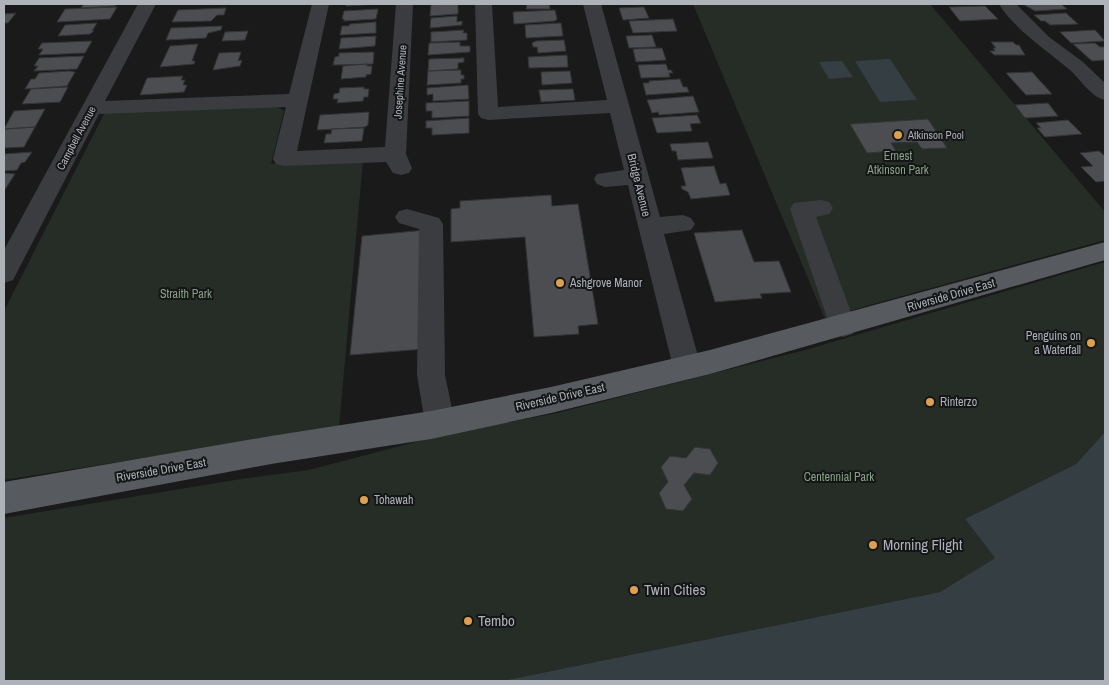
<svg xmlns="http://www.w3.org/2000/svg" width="1109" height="685" font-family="'Archivo Narrow',sans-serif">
<rect width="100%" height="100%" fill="#1a1a1b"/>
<path fill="#262d26" d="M693,4H930L1105,212V240L859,308L825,319Z
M271,103L284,111L271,164L363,160L339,427L4,480V311L105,112Z
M1105,262V432L1076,464L965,519L995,558L940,592L502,681H4V518L241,479L309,470L438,436L557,413L805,350Z"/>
<path fill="#353e43" d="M889,59H890L917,100L880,102L855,61Z
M842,61L853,77L829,79L819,62Z
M1105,432V681H502L940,592L995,558L965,519L1076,464Z"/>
<path fill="#4c4d50" stroke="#343437" d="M84,4H116L115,6L81,8Z
M346,4H379L346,6Z
M436,4H458V14L430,16L431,5Z
M527,4H549L550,9H526Z
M1023,4H1061L1067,9L1035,11Z
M985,6L998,19L960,21L949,7Z
M117,7L110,19L57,22L65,9Z
M644,7L649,18L623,20L619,8Z
M226,8L224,15H217L211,21L172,22L178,10Z
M378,9L376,19L344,21V19H342L344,11Z
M555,10L557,19L555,21L514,24L513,12Z
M16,13L8,23H4V14Z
M1066,13L1078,24L1050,25L1045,21H1041L1034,15Z
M457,16V22L462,21V25L430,28L431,18Z
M673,19L677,31L633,33L629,21Z
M376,22V33L340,35L342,26H349L350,24Z
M97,23L92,31H94L90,34L58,36L65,25Z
M561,23L563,36L526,38L525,25Z
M222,26L221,30L208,33L206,38L166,40L171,28Z
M464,30L463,33H467V40L431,42V32Z
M1095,30L1105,41L1071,43L1060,32Z
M248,31L245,40L222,41L225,32Z
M652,35L656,47L629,48L626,36Z
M376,36L375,46L339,49L341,38Z
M564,40L566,51L538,53L537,47H533L532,43L536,41Z
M92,41L85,53L39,55L43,49H38L42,43Z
M460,42V46H470V52L428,55L429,43Z
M991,42H1013L1016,45H1019L1025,55H994L990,51H995L993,48H996Z
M1095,43L1100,47H1105V60L1092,61L1073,44Z
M198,44L192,61H195L194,64L160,67L170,46Z
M662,48L666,60L636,62L633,49Z
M241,52L238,61L242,60L240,66L213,70L219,53Z
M373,52L374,53L373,64L333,65L335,57L339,56V53Z
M567,55L568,67L529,68L528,57Z
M84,56L77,69L34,71L38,66H34L39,58Z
M464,58V62L458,63V69L428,71L429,59Z
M367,64V66H372L371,74L366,75V77L341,79L343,66Z
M666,64L668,70H671L673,73H669L670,77L641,78L638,65Z
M461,70V75H464V79H461V83L427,85L428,71Z
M69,71L75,72L67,86L25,89L31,79H35L39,73Z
M570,71L572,83L542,85L541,72Z
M1032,72L1052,94L1026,95L1006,73Z
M183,76L181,80H185L183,85H187L184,92L140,95L147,78Z
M680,79L683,87H687L689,92L646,95L643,83H649V81Z
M468,85L469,99L433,101V94L427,95V88Z
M68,87L60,102L22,104L31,89Z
M364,87V89H369L368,97H364L363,101L337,103L338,99H333L334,94L339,93L340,88Z
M573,89L575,100L541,102L539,90Z
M693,96L699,112L659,115L658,112L652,113L647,100Z
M469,101V116L432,118V111H426V103Z
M1048,103L1058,116L1025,118L1015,105Z
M45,109L35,127L4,129L14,111Z
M369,112L368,125L365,127L317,130L320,115Z
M697,115L701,123L690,124L692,131L657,133L652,118Z
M469,118V133L432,135V128H426V121Z
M928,119L947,148L922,149L917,142L891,143L896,151L867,153L850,124Z
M1068,120L1082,134L1045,137L1037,128H1041L1036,123Z
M35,127L24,147L4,148V129Z
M364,128L362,141L324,143L326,134H331L332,129Z
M708,142L713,158L678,160L676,151H672L670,144Z
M1099,151L1105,156V181L1096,182L1081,167L1093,166L1080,153Z
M32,152L25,162L21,163L17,170L4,171V154Z
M714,166L720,184L726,183L730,195L691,199L688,192L682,189L681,186H686L681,168Z
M4,173L15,174L4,191Z
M551,195L552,206L578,204L598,324L578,326L579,334L534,337L525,237L451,242V209L460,208V201Z
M426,230L424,349L350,355L362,236Z
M742,230L754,262L779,261L791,292L760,294L762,298L715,302L694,233Z
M695,447L710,449L718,463L710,475L694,473L684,485L692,499L683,511L666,509L659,493L668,482L661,467L670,456L686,458Z"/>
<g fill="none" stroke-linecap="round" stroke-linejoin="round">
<path fill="#3b3c40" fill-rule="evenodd" d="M138,4H156L105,101L289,94L312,4H329L297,151L385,147L396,4H413L406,154L412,168L409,173L401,175L393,173L386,162L284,166L276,164L273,159L286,107L99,114L13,280L4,283V250Z
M475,4H492L498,107L607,100L583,4H601L660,217L683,215L691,218L695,224L691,230L664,234L701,367L697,376L687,379L677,376L673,367L628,185L605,187L597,184L594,179L597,174L624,170L610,113L488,120L481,118L478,114Z
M999,4H1016L1049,37L1083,62L1105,83V100C1091,97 1081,80 1070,70C1048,51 1014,29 999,4Z
M821,200L829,202L833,208L829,214L816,217L856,326L853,334L843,337L833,334L830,326L790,209L794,203Z
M407,209L439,218L443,224L445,375L455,423L451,433L440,437L429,433L425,423L417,375L419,229L399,223L395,217L399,211Z"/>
<path fill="#575a5e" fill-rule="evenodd" d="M1105,242V260L710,374L551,413L431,439L271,464L4,514V482L271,436L431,411L551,387L710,350Z"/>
</g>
<g fill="#dd9f50" stroke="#141516" stroke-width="2">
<circle cx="898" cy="135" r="5"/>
<circle cx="560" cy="283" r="5"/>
<circle cx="1091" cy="343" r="5"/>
<circle cx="930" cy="402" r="5"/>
<circle cx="364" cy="500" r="5"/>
<circle cx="873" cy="545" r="5"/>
<circle cx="634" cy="590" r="5"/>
<circle cx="468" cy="621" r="5"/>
</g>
<g text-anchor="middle" stroke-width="4" stroke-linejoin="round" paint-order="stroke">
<g font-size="11" fill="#aeb2b9" stroke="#141516">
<text transform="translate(400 82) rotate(-86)" y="4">Josephine Avenue</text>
<text transform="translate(76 138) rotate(-62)" y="4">Campbell Avenue</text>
</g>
<g font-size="11" fill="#aeb2b9" stroke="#141516" text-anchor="start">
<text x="908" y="139">Atkinson Pool</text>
</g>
<g font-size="12" fill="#88a287" stroke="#141516">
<text x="898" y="160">Ernest<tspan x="898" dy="14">Atkinson Park</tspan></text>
<text x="186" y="298">Straith Park</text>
<text x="839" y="481">Centennial Park</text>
</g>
<g font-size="12" fill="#aeb2b9" stroke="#141516">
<text transform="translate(639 185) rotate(76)" y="4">Bridge Avenue</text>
<text transform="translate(951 295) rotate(-16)" y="4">Riverside Drive East</text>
<text transform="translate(560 397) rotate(-13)" y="4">Riverside Drive East</text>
<text transform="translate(161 470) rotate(-10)" y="4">Riverside Drive East</text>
</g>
<g font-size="12" fill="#aeb2b9" stroke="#141516" text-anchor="start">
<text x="570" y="287">Ashgrove Manor</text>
<text x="1081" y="340" text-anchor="end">Penguins on<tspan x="1081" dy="14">a Waterfall</tspan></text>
<text x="940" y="406">Rinterzo</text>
<text x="374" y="504">Tohawah</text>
</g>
<g font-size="15" fill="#aeb2b9" stroke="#141516" text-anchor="start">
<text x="883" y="550">Morning Flight</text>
<text x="644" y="595">Twin Cities</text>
<text x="478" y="626">Tembo</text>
</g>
</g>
<rect width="1109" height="685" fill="none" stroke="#aeb2b9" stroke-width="10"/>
</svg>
